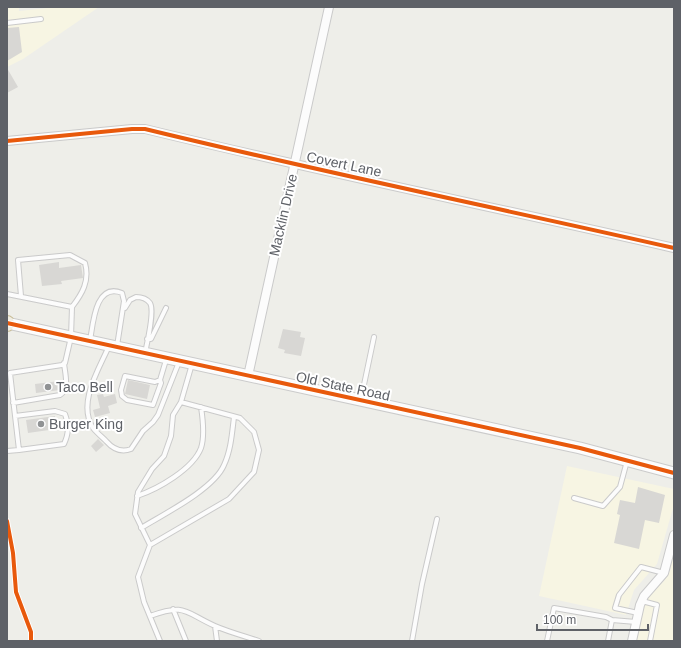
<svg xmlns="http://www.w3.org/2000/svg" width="681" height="648" font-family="Helvetica,sans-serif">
<rect width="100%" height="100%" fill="#eeeee9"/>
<path fill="#f7f5e3" d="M7,7H19V11L57,7H99L23,59L7,67Z
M567,466L674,489V505L657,564L634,590L626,615L539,596Z
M674,554V641H635L641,611L649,596L664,581L670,571Z"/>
<path fill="#d8d7d4" d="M19,27L22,52L7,61V28Z
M7,68L18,87L7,93Z
M59,262V268L81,265L83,278L61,281L62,284L42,286L39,265Z
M283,329L301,332L300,337L305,338L301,356L284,353L285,350L278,348Z
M128,380L150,385L147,399L125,394Z
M60,381V390L36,393L35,384Z
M103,394L104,397L115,394L117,403L108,406L110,413L95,417L93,410L100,408L97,395Z
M55,416L56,429L28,433L26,420Z
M98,439L104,445L96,452L91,446Z
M638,487L665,495L659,523L645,520L639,549L614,543L620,515L617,514L620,500L635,503Z"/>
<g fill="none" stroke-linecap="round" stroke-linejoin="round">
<defs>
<path id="lane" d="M7,23L41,19
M7,294L72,307L71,337L65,363L62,365L10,373L19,450L7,451
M21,296L18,260L70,255L85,263C90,281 82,294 72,307
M125,308L130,300L136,297C141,297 147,299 150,303C155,311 147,343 145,353
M147,339H151L166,308
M90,341C93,324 95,282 122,293L124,301L117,346
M109,346C99,369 77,403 93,428C97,433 102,437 106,441C113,449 121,453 131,449L143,431L153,422L158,415L179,362
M160,380L155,382L125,376L121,390L122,396L127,400L153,405L161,383L160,380L166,360
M361,399L374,337
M13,403L60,395C70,389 65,374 64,363
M15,416L55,411L65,414C69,425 69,433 64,444L19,450
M137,496C158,489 193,469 201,448C205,436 203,420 201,407
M574,498L603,506L620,487L627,461
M141,528C164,514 214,489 224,465C231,450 232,433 234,417
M150,545L229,499L254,472L259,450L254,432L240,418L181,402
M642,601L657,605L650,641
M173,609L186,641
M638,613L615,608L619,595L641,567L664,573
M150,616C186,603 184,612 215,626C229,632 244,636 259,641
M215,626L217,641
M160,641L144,602L138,577L150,545L135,514L138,492L152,469L164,456L171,436L173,415L181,402L192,364
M412,641L422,584L437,519
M547,641L554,608L606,617L612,620
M608,641L612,620L636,622"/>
<path id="street" d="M7,141L132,129H145C321,172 498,208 674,248
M248,376L329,7
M632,641L640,605L644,596L664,573L674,535"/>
<path id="secondary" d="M7,323L580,448L674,473"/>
<path id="highway" d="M7,323V324"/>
</defs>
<use href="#lane" stroke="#cacaca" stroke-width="6"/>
<use href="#street" stroke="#cacaca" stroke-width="10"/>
<use href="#secondary" stroke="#cbcbcb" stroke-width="13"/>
<use href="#highway" stroke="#c7bc95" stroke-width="16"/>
<use href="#lane" stroke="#fcfcfc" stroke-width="4"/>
<use href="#street" stroke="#fcfcfc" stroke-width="8"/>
<use href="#secondary" stroke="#fcfcfc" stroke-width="11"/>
<use href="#highway" stroke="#f1eee2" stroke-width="14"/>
<defs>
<path id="cycleway" d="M7,141L132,129H145C321,172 498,208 674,248
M7,323L580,448L674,473
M7,521L13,553L16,592L31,632V641"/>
</defs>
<use href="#cycleway" stroke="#fff" stroke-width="6"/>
<use href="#cycleway" stroke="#e8590c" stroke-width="4"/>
</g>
<g fill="#909294" stroke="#fff" stroke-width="1.5">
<circle cx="48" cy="387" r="4"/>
<circle cx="41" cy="424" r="4"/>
</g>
<g text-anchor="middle" stroke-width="4" stroke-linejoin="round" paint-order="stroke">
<g font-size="14" fill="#5e6167" stroke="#fff">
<text transform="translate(344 164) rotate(12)" y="5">Covert Lane</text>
<text transform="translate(283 215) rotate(-77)" y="5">Macklin Drive</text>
<text transform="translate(343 386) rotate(12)" y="5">Old State Road</text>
</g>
<g font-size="14" fill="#5e6167" stroke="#fff" text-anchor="start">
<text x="56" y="392">Taco Bell</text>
<text x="49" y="429">Burger King</text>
</g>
</g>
<rect width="681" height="648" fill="none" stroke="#5e6167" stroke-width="16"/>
<path d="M537 624v6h111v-6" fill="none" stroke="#5e6167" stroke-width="2"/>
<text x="543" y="624" font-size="12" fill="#5e6167" stroke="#ffffff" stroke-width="3" paint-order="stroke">100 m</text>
</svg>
